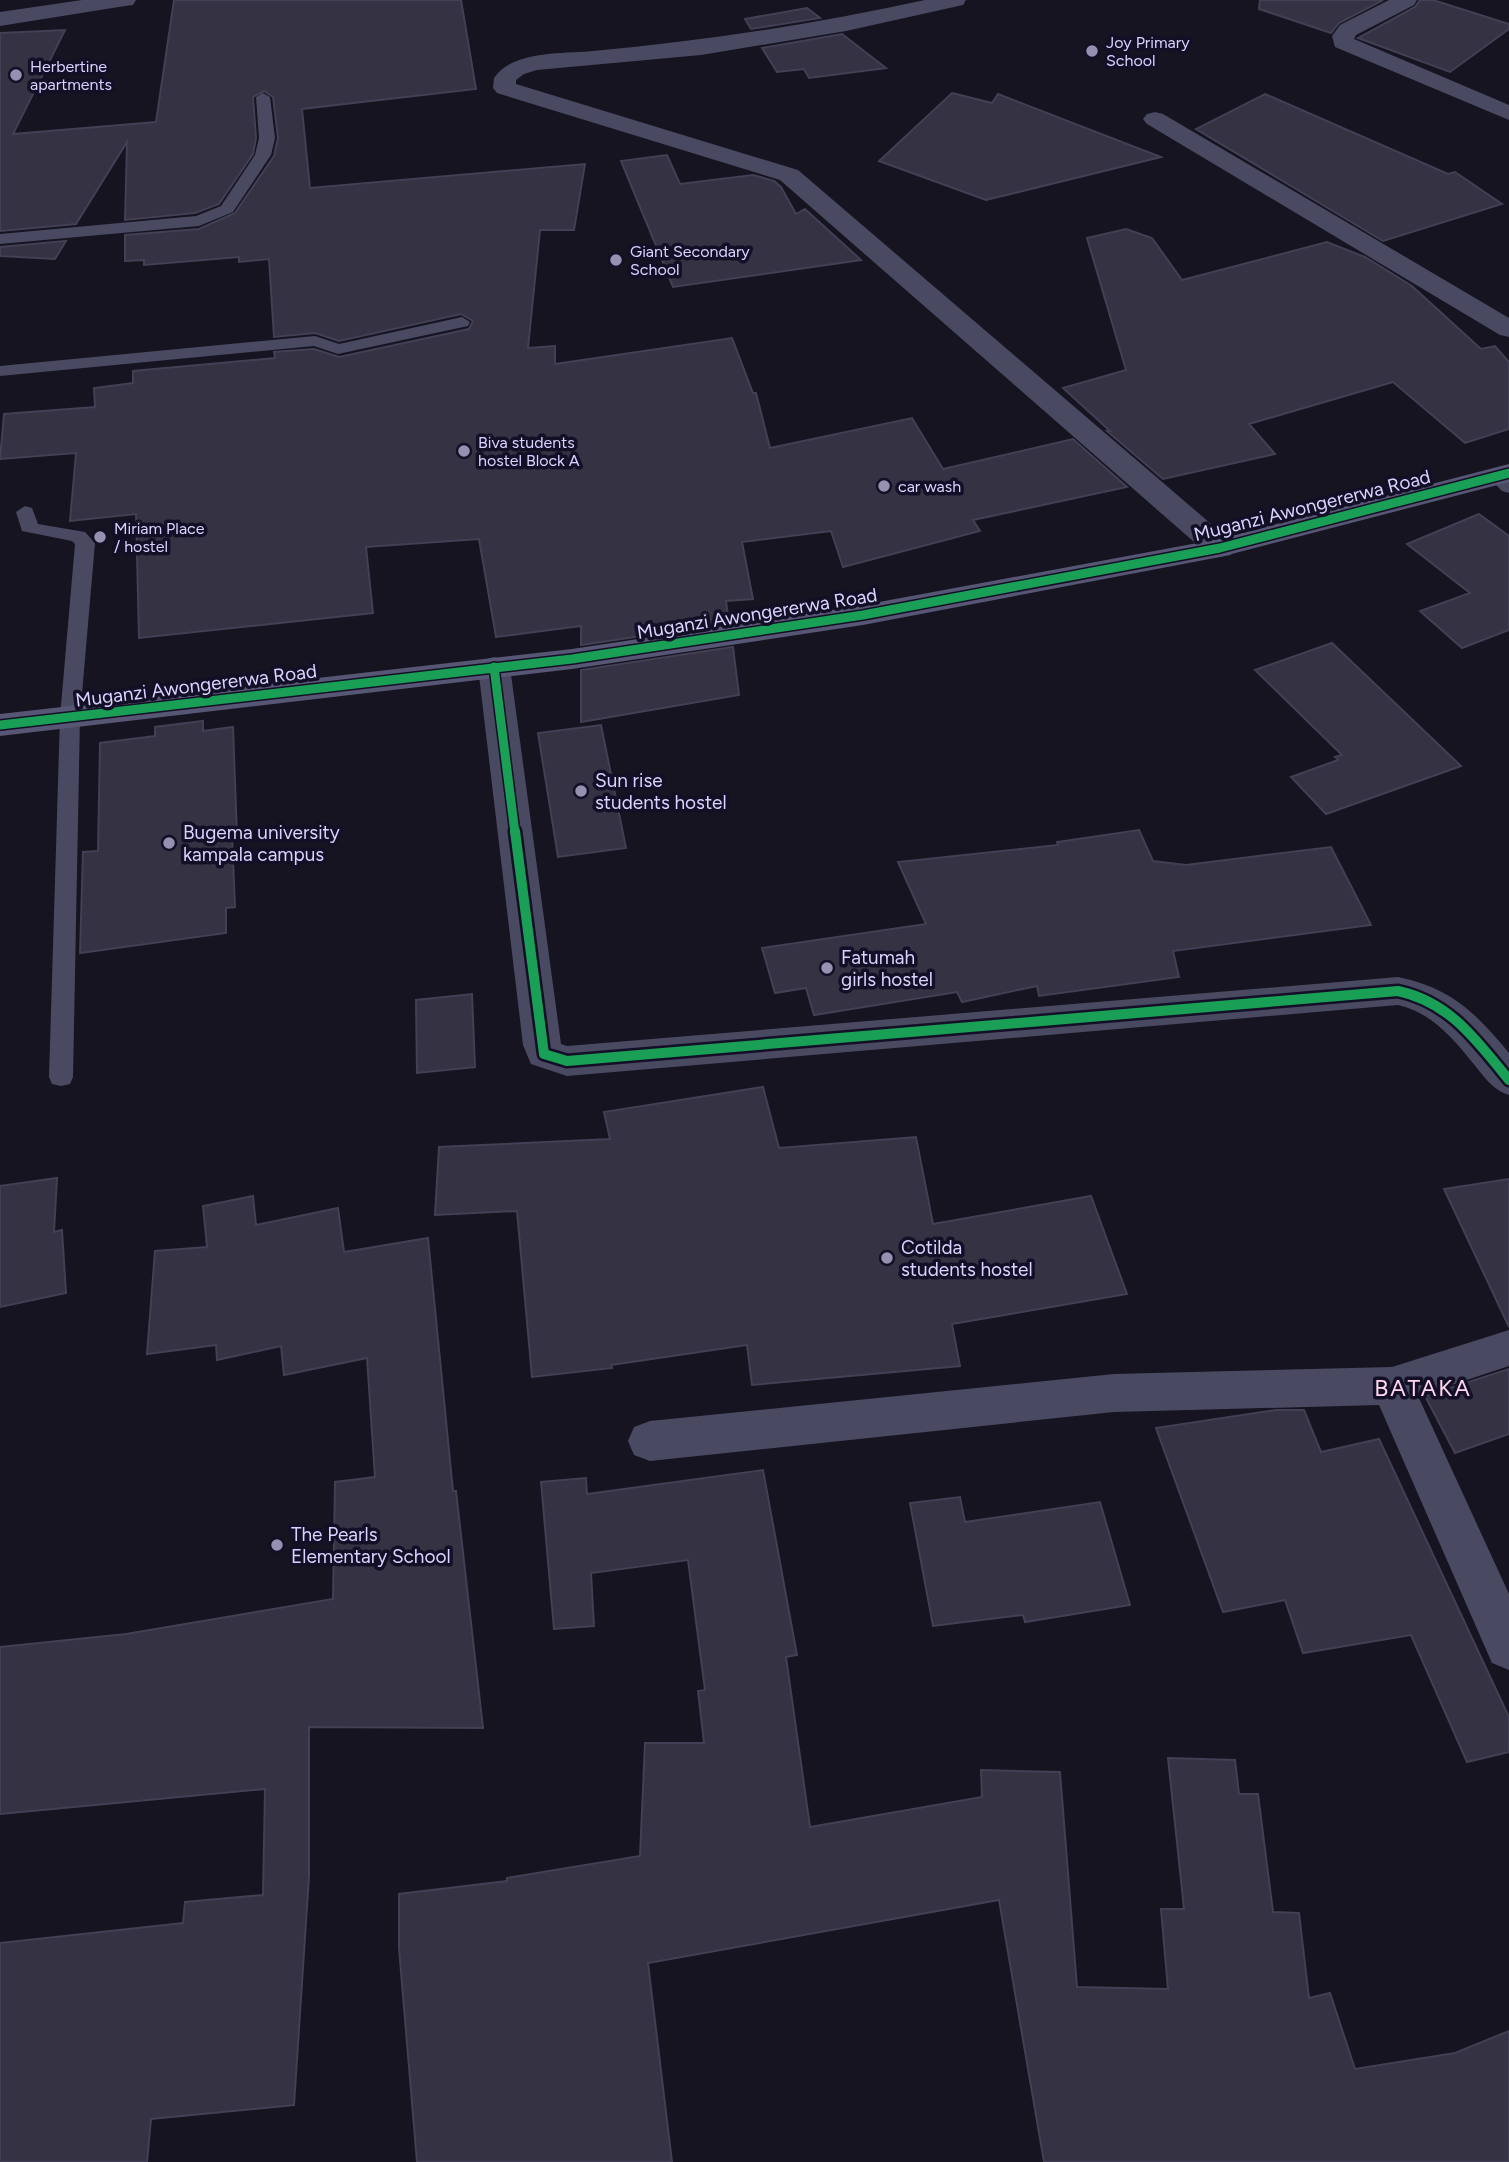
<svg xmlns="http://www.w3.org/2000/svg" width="1509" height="2162" font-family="Figtree,sans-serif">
<rect width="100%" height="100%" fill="#161421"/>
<path fill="#343243" stroke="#433f54" stroke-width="2" d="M174,0H461L476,89L302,109L310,188L585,164L574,230H540L528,348L555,346V364L732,338L753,393H756L770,448L912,418L943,469L1073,439L1127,487L973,520L980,531L843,567L831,531L742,542L753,599L726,601L729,623L581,645V626L496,637L479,539L366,547L373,613L139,638L136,514L70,521L76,453L0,459L4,414L95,407L94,388L133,383V371L275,358L274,352L314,349L339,357L469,329L473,321L461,314L339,341L315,333L274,337L269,259L239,262V257L144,265V260L125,261V235L199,229L235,213L274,156L278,138L273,97L264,91L253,97L256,138L253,154L219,204L195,213L125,220L127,142L76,224L0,231V33L65,30L13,134L156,122Z
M1260,0H1383L1339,23L1331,33L1259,9Z
M1420,0H1433L1509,24V29L1450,72L1358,38L1415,7Z
M807,8L820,18L751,29L745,19Z
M842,34L886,68L809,78L804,69L777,72L762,48Z
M952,93L992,103L998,94L1161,157L986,200L879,161Z
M1265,94L1448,174L1455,172L1502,204L1383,241L1196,129Z
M667,155L680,184L753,175L774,181L781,187L796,214L805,209L861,260L673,287L621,161Z
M1126,229L1152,238L1182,280L1327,242L1365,257L1412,286L1481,349L1495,346L1509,362V429L1465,443L1393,382L1249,424L1275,454L1163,479L1107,431H1110L1063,388L1126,370L1087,238Z
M66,241L55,259L0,256V247Z
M1479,514L1509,536V630L1462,648L1420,611L1470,593L1407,544Z
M1332,643L1461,766L1326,814L1291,777L1338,760L1335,757L1342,755L1255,670Z
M733,647L739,695L581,722V670Z
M203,721V731L233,727L237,836H232L235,907L226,908V933L80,953L83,852L98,851L100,743L155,736V727Z
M601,725L626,848L558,857L538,733Z
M1139,830L1153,861L1186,865L1331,847L1371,925L1173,951L1179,977L1039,996L1037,986L962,1002L957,992L814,1015L806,988L775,993L762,948L926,924L898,862L1058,845L1057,842Z
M472,994L475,1067L417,1073L416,1000Z
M763,1087L779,1148L916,1137L933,1224L1091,1196L1127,1294L952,1324L960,1366L752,1385L747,1345L611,1365L612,1368L532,1377L517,1211L435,1215L439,1147L610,1139L604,1112Z
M57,1178L54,1232L62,1230L66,1293L0,1307V1186Z
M1509,1179V1327L1444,1189Z
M253,1196L256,1225L338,1208L344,1252L428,1238L453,1491H456L483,1728L309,1727V1876L294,2105L151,2119L147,2162H0V1943L183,1923L185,1902L263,1895L265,1789L0,1814V1647L126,1634L333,1599L335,1482L375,1477L367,1358L284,1375L281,1346L217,1360L216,1345L147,1354L155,1251L207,1247L203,1206Z
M1509,1369V1434L1455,1453L1425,1396Z
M1276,1410H1304L1321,1452L1379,1439L1509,1717V1752L1467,1762L1411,1635L1303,1653L1285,1600L1223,1612L1156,1428Z
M763,1470L797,1655L786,1657L810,1827L982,1797L981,1770L1060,1772L1077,1987L1168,1989L1161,1909H1184L1168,1758L1235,1760L1239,1794H1258L1273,1912L1299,1913L1309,1998L1330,1993L1355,2069L1455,2053L1509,2031V2162H1044L999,1900L648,1963L672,2162H417L399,1948V1894L507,1881V1878L640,1856L645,1743H704L698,1691L705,1690L688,1560L591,1573L594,1626L554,1629L541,1482L586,1478L587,1494Z
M960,1497L965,1522L1100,1502L1130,1605L1025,1622L1023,1615L933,1626L910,1503Z"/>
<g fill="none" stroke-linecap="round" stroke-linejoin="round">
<path fill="#4a4962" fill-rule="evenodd" d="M263,93L270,97L275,138L271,155L233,212L199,226L0,244V234L196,216L221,206L255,155L259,138L256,97Z
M462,317L470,322L468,326L338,354L314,346L0,376V366L315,336L339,344Z
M1496,470L1509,478V493L1502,491L1487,476Z
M25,506L32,508L38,524L85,532L95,543L80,717L73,1077L70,1084L61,1086L52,1084L49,1077L60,717L75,544L72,541L22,531L16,512Z"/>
<path fill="#4a4962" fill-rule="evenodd" d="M82,0H136L133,5L125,6L0,26V12Z
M925,0H966L963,5L846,31L701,55L537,70L524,74L516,80V84L798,170L1231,541L1235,548L1231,555L1220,557L1209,555L780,180L497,93L493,88L494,78C513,50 563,54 593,51C705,41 815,24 925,0Z
M1389,0H1417L1414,5L1356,35L1354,39L1509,105V120L1335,47L1332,36L1340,25Z
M1155,112L1163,114L1509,318V337L1500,335L1147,124L1143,119L1147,114Z
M494,657L505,660L510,667L561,1044L567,1046L1398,977C1451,988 1475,1012 1509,1053V1095C1491,1089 1484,1076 1472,1062C1452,1037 1430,1012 1398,1005L567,1076L531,1064L523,1045L478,667L483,660Z
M1509,1330V1366L1418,1396L1509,1594V1670L1492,1663L1379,1405L1114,1412L650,1461L634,1455L628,1441L634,1427L650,1421L1114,1374L1392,1367Z"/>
<path fill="#575674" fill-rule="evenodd" d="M1509,464V482L1220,557L863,625L572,669L0,736V714L572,649L863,605L1219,539Z"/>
<defs>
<path id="cycleway-far1" d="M494,667L515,833
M0,725L572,659L863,615L1220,548L1509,473"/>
<path id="cycleway" d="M515,831L544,1054L567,1061L1398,991C1450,1002 1477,1041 1509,1080"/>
</defs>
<use href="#cycleway-far1" stroke="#130f26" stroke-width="12"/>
<use href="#cycleway" stroke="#130f26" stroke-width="15"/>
<use href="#cycleway-far1" stroke="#1a9f57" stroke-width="9"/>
<use href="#cycleway" stroke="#1a9f57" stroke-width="10"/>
</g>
<g fill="#9591b1" stroke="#130f26" stroke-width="2.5">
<circle cx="1092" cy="51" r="7"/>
<circle cx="16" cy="75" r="7"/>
<circle cx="616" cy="260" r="7"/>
<circle cx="464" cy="451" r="7"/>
<circle cx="884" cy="486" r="7"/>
<circle cx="100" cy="537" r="7"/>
<circle cx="581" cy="791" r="7"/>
<circle cx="169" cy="843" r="7"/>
<circle cx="827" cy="968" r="7"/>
<circle cx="887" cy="1258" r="7"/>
<circle cx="277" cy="1545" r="7"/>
</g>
<g text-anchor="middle" stroke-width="7" stroke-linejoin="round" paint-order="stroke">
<g font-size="16" fill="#d9d4ff" stroke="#130f26" text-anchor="start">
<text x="1106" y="48">Joy Primary<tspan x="1106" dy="18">School</tspan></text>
<text x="30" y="72">Herbertine<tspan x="30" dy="18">apartments</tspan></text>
<text x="630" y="257">Giant Secondary<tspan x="630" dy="18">School</tspan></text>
<text x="478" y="448">Biva students<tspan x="478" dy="18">hostel Block A</tspan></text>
<text x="898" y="492">car wash</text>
<text x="114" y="534">Miriam Place<tspan x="114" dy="18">/ hostel</tspan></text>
</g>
<g font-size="19" fill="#d9d4ff" stroke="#130f26">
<text transform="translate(1312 505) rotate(-14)" y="7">Muganzi Awongererwa Road</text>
<text transform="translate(757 613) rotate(-9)" y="7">Muganzi Awongererwa Road</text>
<text transform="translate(196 685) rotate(-7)" y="7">Muganzi Awongererwa Road</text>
</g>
<g font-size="19" fill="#d9d4ff" stroke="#130f26" text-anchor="start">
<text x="595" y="787">Sun rise<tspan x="595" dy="22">students hostel</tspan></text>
<text x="183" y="839">Bugema university<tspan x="183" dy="22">kampala campus</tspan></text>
<text x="841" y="964">Fatumah<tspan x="841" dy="22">girls hostel</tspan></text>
<text x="901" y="1254">Cotilda<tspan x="901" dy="22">students hostel</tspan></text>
<text x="291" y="1541">The Pearls<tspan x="291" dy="22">Elementary School</tspan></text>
</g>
<g font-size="23" letter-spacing="2" fill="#ffd6f0" stroke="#130f26">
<text x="1423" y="1396">BATAKA</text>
</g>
</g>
</svg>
